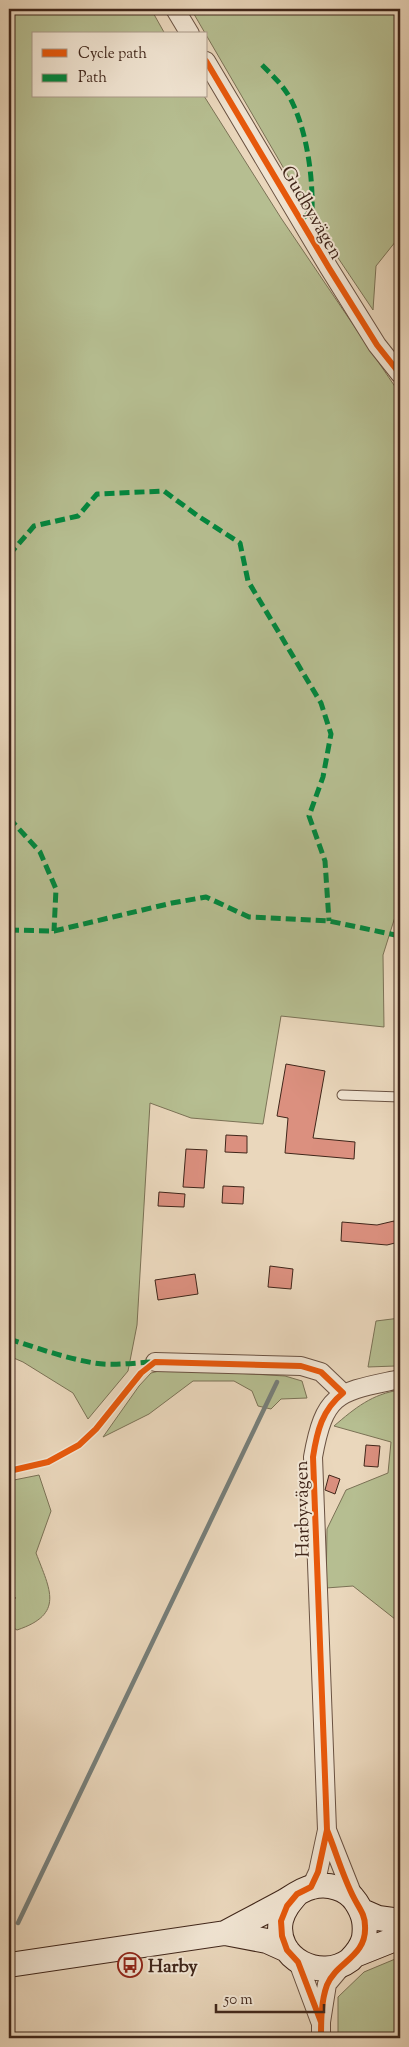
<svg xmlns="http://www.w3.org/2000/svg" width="409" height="2047" font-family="'Sorts Mill Goudy',serif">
<rect width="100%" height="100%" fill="#ead7bc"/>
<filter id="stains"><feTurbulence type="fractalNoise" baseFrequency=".004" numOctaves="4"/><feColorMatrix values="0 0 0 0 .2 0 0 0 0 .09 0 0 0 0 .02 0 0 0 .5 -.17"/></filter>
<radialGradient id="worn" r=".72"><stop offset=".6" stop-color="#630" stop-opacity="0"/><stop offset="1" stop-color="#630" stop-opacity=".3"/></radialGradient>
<path fill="#b6be91" stroke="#7b7256" d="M9,9H151L165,34H34V96H204L281,218L400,394V901L383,955L384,1027L281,1016L263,1124L191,1118L150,1103L137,1325L128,1371L88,1419L73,1393L23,1362L9,1356Z
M191,9H400V236L376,266L373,310L322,234Z
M400,1318V1363L395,1366L368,1367L376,1321Z
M167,1369L285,1376L302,1381L307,1398L281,1399L271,1409L258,1406L252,1391L234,1381H193L149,1414L103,1437L139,1386L151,1373Z
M400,1390V1623L353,1586L326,1588L327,1529L346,1490L388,1473L391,1442L334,1426C355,1408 372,1394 400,1390Z
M39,1475L51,1511L36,1553C50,1590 65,1614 17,1630L9,1625V1603L16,1598L9,1591V1481Z
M400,1957V2038H338V1997L364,1972Z"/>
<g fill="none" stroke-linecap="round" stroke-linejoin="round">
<path stroke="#767e79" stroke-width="4.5" d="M18,1923L277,1382"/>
</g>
<path fill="#db907f" stroke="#40261a" d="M286,1064L325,1071L313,1138L355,1142L354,1159L285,1153L288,1118L277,1116Z
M226,1135L247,1136V1153L225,1152Z
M186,1149L207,1150L204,1188L183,1187Z
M223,1186L244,1187L243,1204L222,1203Z
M159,1192L185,1194L184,1207L158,1206Z
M394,1221L399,1242L387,1245L341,1241L342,1222L377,1225Z
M270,1266L293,1269L291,1289L268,1287Z
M195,1274L198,1294L158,1300L155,1280Z
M366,1445L380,1446L378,1467L364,1466Z
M329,1475L340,1479L335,1494L325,1490Z"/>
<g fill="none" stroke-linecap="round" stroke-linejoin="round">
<defs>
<path id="lane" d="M342,1095L400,1097"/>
<path id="street" d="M175,9L190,34
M206,61L329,268L377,345L400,374
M155,1362L301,1366L321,1372L343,1393
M327,1830L354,1898
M311,1887L318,1872L327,1830L313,1457C325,1390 340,1392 400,1379
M298,1962L320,2021
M321,2038V2022L327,1984L343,1965"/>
<path id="secondary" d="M362,1911L378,1918L400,1921
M225,1933C245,1922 265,1912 285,1901C293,1896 303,1889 312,1887C328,1883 347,1888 356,1902C364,1914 366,1924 364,1938C362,1946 356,1954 350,1960C321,1982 273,1959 281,1920C284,1909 290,1902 297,1894
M355,1955L400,1937
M9,1965L225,1933L267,1941L287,1950"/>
</defs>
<use href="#lane" stroke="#6a5242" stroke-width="11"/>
<use href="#street" stroke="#6a5242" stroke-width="20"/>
<use href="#secondary" stroke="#40261a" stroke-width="26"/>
<use href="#lane" stroke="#f1e5d3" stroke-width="9"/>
<use href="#street" stroke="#f1e5d3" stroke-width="18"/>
<use href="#secondary" stroke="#f1e5d3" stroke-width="24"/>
<path stroke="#00873e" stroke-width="5" stroke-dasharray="10 5" stroke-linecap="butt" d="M262,65C274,77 286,88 293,104C307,134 313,177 312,210L301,220
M9,555L34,526L78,516L97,494L164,491L198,516L240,543L248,581L321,703L331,734L323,777L309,816L325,861L329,921
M9,818L40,852L56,889L54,931
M9,930L54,931L172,903L206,897L249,917L329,921L400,936
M9,1339C37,1348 65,1358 94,1363C113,1366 133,1363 152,1362"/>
<defs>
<path id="cycleway" d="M206,61L329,268L377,345L400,374
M9,1471L48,1462L79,1445L96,1429L141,1373L155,1362L301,1366L321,1372L343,1393C322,1410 317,1431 313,1457L327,1830L318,1872L311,1887L297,1894L287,1906L281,1921L282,1936L287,1950L298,1962L321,2022
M321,2038C321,2022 321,2001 327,1985C336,1962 367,1957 365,1926C365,1914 359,1908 354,1898C343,1877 336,1852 327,1830"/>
</defs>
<use href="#cycleway" stroke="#f1e5d3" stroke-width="9"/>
<use href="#cycleway" stroke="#e8590c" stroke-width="6"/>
</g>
<defs>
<symbol id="bus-ring" viewBox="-11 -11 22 22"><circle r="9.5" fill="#f1e5d3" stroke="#8f2418" stroke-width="1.5"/><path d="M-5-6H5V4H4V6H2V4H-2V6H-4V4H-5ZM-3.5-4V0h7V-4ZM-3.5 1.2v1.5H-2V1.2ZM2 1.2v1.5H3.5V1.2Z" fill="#8f2418"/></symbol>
</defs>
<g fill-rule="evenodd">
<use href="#bus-ring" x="116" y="1951" width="28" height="28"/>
</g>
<g text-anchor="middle" stroke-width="4" stroke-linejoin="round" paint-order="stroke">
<g font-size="19" fill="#40261a" stroke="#f1e5d3">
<text transform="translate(313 212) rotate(60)" y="7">Gudbyvägen</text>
<text transform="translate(301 1509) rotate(-91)" y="7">Harbyvägen</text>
</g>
<g font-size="19" font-weight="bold" fill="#40261a" stroke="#f1e5d3" text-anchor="start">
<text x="148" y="1972">Harby</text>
</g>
</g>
<rect width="409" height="2047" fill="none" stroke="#ead7bc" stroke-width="30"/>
<rect x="10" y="10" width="389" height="2027" fill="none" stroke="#40261a" stroke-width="2.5"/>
<rect x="15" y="15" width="379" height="2017" fill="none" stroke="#40261a"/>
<rect x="32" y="32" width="175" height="65" fill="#f1e5d3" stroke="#aa9989"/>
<rect x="42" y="49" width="25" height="8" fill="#e8590c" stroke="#aa9989"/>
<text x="78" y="58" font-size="15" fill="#40261a">Cycle path</text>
<rect x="42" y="74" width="25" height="8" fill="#00873e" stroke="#aa9989"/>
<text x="78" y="82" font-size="15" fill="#40261a">Path</text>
<path d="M216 2004v8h108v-8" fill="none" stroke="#40261a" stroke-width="2.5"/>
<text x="224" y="2004" font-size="15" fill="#40261a" stroke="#f1e5d3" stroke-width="4" paint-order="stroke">50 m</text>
<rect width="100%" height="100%" filter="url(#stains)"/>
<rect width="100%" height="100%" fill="url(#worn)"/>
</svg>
